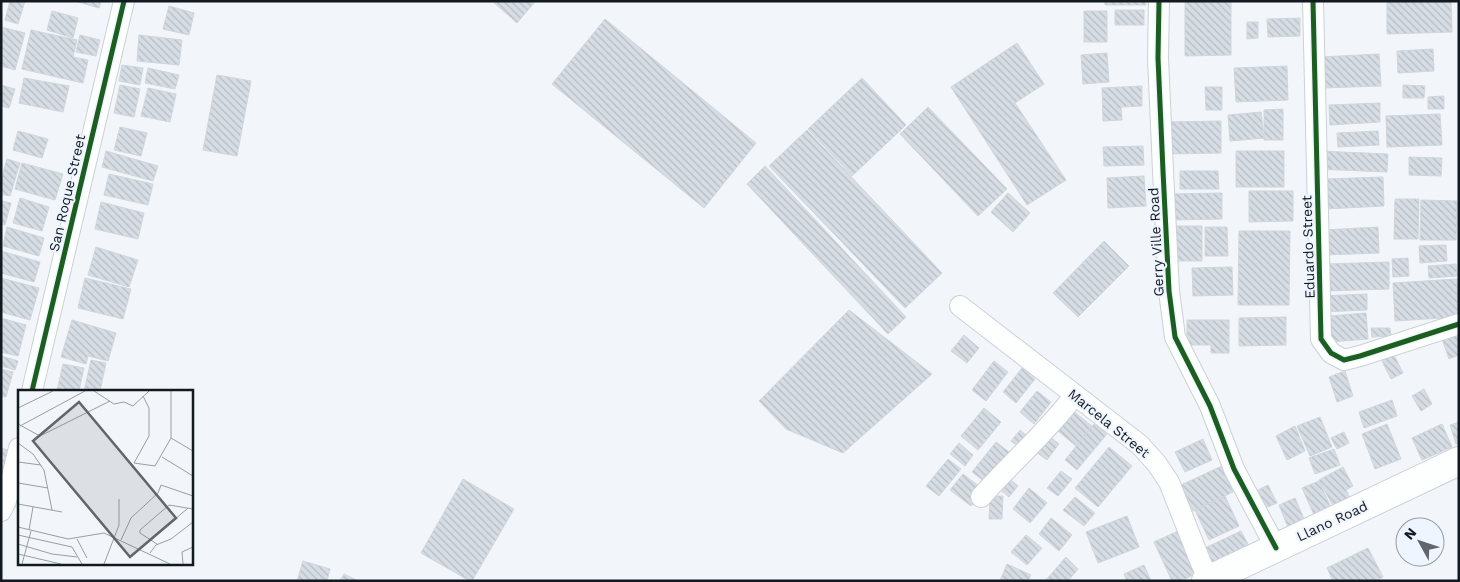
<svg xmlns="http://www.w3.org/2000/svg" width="1460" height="582" font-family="'Work Sans',sans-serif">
<defs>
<pattern id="building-back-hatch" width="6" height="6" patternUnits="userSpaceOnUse" patternTransform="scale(1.25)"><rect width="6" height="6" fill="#d7dde5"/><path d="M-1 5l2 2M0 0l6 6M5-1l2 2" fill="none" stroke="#b8bdc4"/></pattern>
</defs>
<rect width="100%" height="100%" fill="#f2f6fa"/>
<path fill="url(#building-back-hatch)" stroke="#d1d6dc" d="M10,1H25L18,24L5,20Z
M75,1H101L99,8Z
M492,1H533L534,3L517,23Z
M1105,1H1146V5H1105Z
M1185,1H1231V55L1185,56Z
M1387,1H1451L1452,32L1387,34Z
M169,6L194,13L189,35L163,29Z
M1115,10H1144V25H1115Z
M52,11L78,18L73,38L47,30Z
M1084,11H1107V42H1084Z
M1300,18V36L1268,37L1267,19Z
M605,19L756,143L704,208L552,84Z
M1247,22H1258V38L1247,39Z
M1,27L25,33L15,70L1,66Z
M31,30L77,40L73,57L88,60L83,83L22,69Z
M80,35L100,40L96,56L76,52Z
M139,35L182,40L179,65L137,61Z
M1017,43L1044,84L1015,103L1066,180L1027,205L951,87Z
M1433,49L1434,71L1398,73L1397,51Z
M1107,53L1109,82L1083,84L1081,55Z
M1379,54L1381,86L1322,88L1321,57Z
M122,65L143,68L140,85L119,81Z
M1287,66L1288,100L1236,102L1234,68Z
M148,68L179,75L175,89L145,83Z
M217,75L251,81L237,156L203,150Z
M24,78L69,86L63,112L19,103Z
M862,78L906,125L852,176L808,129Z
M1,85L15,89L9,108L1,106Z
M120,85L140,89L134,117L114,113Z
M1403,85L1425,86L1424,98H1403Z
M1142,86V106L1121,107L1122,120L1103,121L1102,88Z
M1205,87H1222V110H1206Z
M148,88L176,94L170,122L141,116Z
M1444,96V109H1428V97Z
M1380,103V122L1330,125L1329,105Z
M928,107L1007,189L978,216L900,134Z
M1283,109V140H1264V110Z
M1261,112L1264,138L1230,141L1228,115Z
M1440,114L1442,145L1387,147L1386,116Z
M1221,121V153L1166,154V122Z
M120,127L147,133L141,156L114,150Z
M807,130L942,273L905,308L769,166Z
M18,131L48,139L42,158L13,150Z
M1378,131L1379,145L1338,147L1337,133Z
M1143,146L1144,165L1104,166L1103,147Z
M106,151L158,166L153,181L102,167Z
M1236,151H1284V187H1236Z
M1319,151L1388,154L1387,172L1318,169Z
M1409,157L1442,158L1441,176L1409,175Z
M7,159L20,163L10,196L1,194V180Z
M22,163L63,174L55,200L15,189Z
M765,166L906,317L888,334L747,184Z
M1180,171H1218L1219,189H1180Z
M109,174L153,184L148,205L104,195Z
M1144,176L1146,206L1108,208L1107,178Z
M1383,177L1384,206L1326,209L1325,179Z
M1249,191H1293V221L1249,222Z
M1008,193L1030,213L1013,232L991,212Z
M1222,193V219L1169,220V194Z
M20,198L49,207L42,231L13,223Z
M1395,199H1419L1418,239H1394Z
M1421,200L1457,201L1456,240H1420Z
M1,201L11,203L5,225L1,224Z
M101,202L144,213L138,239L95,229Z
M1170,226H1202V261H1170Z
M7,227L44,238L39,256L3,246Z
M1205,227H1227L1228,256H1205Z
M1378,227L1379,253L1325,255L1324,230Z
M1239,231H1290L1289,305H1238Z
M1104,241L1129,266L1078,317L1053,293Z
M1446,245L1447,261L1420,263L1419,246Z
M96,247L138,260L129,287L88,275Z
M1,251L40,262L34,282L1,273Z
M1408,258L1409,276L1393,277L1392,259Z
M1389,262V289L1326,291L1325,264Z
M1456,264L1457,276L1429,278L1428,266Z
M1232,267L1233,295L1193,296L1192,268Z
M1,278L39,288L30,320L1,312Z
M85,278L131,289L123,319L78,308Z
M1457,279L1458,317L1395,321L1393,283Z
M1367,294V310L1321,312V296Z
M849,310L932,374L843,453L786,429L759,401Z
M1366,313L1368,339L1331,342L1329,316Z
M1286,317V345L1239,346V318Z
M1,318L26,325L18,356L1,352Z
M72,320L116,333L108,361L88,356L86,364L61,357Z
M1187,320H1229V353H1211V345H1187Z
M1371,328H1390L1391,336L1372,337Z
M1459,333V355L1449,359L1442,339Z
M964,335L979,348L967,363L951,351Z
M1394,355L1403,373L1391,379L1382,361Z
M1,356L18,361L15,370L1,366Z
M91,360L106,363L100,391H84Z
M994,361L1008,372L986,401L972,390Z
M63,364L84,368L79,391H57Z
M1022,368L1035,379L1016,403L1003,392Z
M1,369L13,372L6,397L1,396Z
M1345,371L1353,396L1337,402L1329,377Z
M1424,389L1432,404L1421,411L1412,396Z
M1037,391L1051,402L1034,424L1020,412Z
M1392,400L1397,416L1364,428L1359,412Z
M1068,407L1092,426L1076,446L1052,426Z
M984,408L1001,422L978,450L961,436Z
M1320,417L1332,447L1310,456L1297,426Z
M1459,422V443L1456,444L1450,425Z
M1094,424L1107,434L1077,470L1065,460Z
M1387,424L1401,459L1375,469L1362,434Z
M1442,424L1452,447L1422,460L1412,438Z
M1295,426L1305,451L1287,460L1276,436Z
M1020,430L1032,440L1023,451L1011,441Z
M1344,432L1349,443L1337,449L1331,438Z
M1049,436L1059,444L1047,460L1036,452Z
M1203,439L1212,460L1185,472L1175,452Z
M996,442L1013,455L989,485L972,472Z
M959,443L973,455L965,466L950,454Z
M1109,447L1132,466L1098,507L1075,488Z
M1,448L11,451L1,484Z
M1334,449L1340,465L1315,474L1309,458Z
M948,459L961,469L939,496L926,486Z
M1222,466L1233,492L1193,511L1181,485Z
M1343,467L1353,486L1346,490L1351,500L1334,508L1319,480Z
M1061,471L1072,479L1058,496L1047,488Z
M963,474L984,490L971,506L950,490Z
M1004,474L1018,486L1009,497L994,485Z
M463,479L514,509L472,581H470L421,553Z
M1319,481L1332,510L1315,517L1302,488Z
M1268,485L1277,503L1263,509L1254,492Z
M1029,488L1047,503L1030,523L1013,509Z
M990,496H1003L1002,519H989Z
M1225,496L1239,526L1209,540L1195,510Z
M1075,497L1095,513L1084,526L1063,510Z
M1295,498L1308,528L1291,535L1279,505Z
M1127,516L1139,547L1098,563L1086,532Z
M1051,518L1072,535L1059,551L1039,534Z
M1178,531L1197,573L1181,581H1172L1154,542Z
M1241,531L1250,548L1213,566L1205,548Z
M1026,535L1042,548L1027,565L1011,552Z
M1368,548L1383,577L1376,581H1333L1327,568Z
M1066,557L1078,569L1068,581H1046V580Z
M303,561L330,569L327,581H297Z
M1007,564L1031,575L1028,581H1000Z
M1144,565L1151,581H1127L1124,574Z
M344,574L358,581H340Z"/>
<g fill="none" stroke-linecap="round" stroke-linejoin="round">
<defs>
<path id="street" d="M1159,1L1158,58L1163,171L1169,291L1175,337L1210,406L1234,469L1276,548
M1313,1L1321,339L1331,353L1344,360L1360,356L1459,324
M960,306L1140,445L1157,464L1169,482L1201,563L1210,581
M32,391L124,1
M981,497C1012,462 1047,432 1075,395
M1,511L6,501L19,448"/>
<path id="secondary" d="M1206,581L1459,461"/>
</defs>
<use href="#street" stroke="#ccd1d7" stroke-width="22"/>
<use href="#secondary" stroke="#ccd1d7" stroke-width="30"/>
<use href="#street" stroke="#fdfefe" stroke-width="20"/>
<use href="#secondary" stroke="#fdfefe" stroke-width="28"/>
<defs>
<path id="cycleway" d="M1159,1L1158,58L1163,171L1169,291L1175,337L1210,406L1234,469L1276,548
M1313,1L1321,339L1331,353L1344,360L1360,356L1459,324
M32,391L124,1"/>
</defs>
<use href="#cycleway" stroke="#eef5fe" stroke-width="8"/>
<use href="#cycleway" stroke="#1b5e20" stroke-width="5"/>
</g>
<g text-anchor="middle" stroke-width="4" stroke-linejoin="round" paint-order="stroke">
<g font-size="14" fill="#131920" stroke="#eef5fe">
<text transform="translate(67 193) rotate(-77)" y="5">San Roque Street</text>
<text transform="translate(1156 242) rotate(-93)" y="5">Gerry Ville Road</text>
<text transform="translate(1308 247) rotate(-92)" y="5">Eduardo Street</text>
<text transform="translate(1109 423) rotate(39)" y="5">Marcela Street</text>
<text transform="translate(1332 521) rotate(-25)" y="5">Llano Road</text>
</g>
</g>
<g transform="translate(18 390)">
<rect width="175" height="175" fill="#f2f6fa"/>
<path fill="none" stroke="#999ea3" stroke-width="1" d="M76,1L96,14L106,12L115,16L131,1M125,6L131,18V46L116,73L137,76L153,48V1M0,18L35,1M0,34L22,46L92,11M2,36L67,1M153,48L175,61M0,53L15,64L26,80L34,120M175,60V28M144,67L175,86M0,72L23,75M0,93L30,98M0,114L44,122M0,137L50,149L86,143L152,174M11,140L15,117M0,145L54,157L64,174M59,149L69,168M103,150L113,128L140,103L143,95L175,106M133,150L170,118M0,154L34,164L59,167M139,154L122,143V140L151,115L175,119M132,163L138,155L153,149L175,132M0,164L43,174M4,174L13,141M86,174L101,135V109M165,174L164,162L175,157"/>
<path fill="#61666c" fill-opacity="0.15" stroke="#61666c" stroke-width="2.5" d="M61,12L158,128L112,167L15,51Z"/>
<rect width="175" height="175" fill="none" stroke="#131920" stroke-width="2.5"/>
</g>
<rect width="1460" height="582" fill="none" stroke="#131920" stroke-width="5"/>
<g transform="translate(1420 542) rotate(310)"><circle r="24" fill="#eef5fe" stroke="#969da5"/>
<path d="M0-4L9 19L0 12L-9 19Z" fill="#61666c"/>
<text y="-8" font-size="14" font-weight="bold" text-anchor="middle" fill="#131920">N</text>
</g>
</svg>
